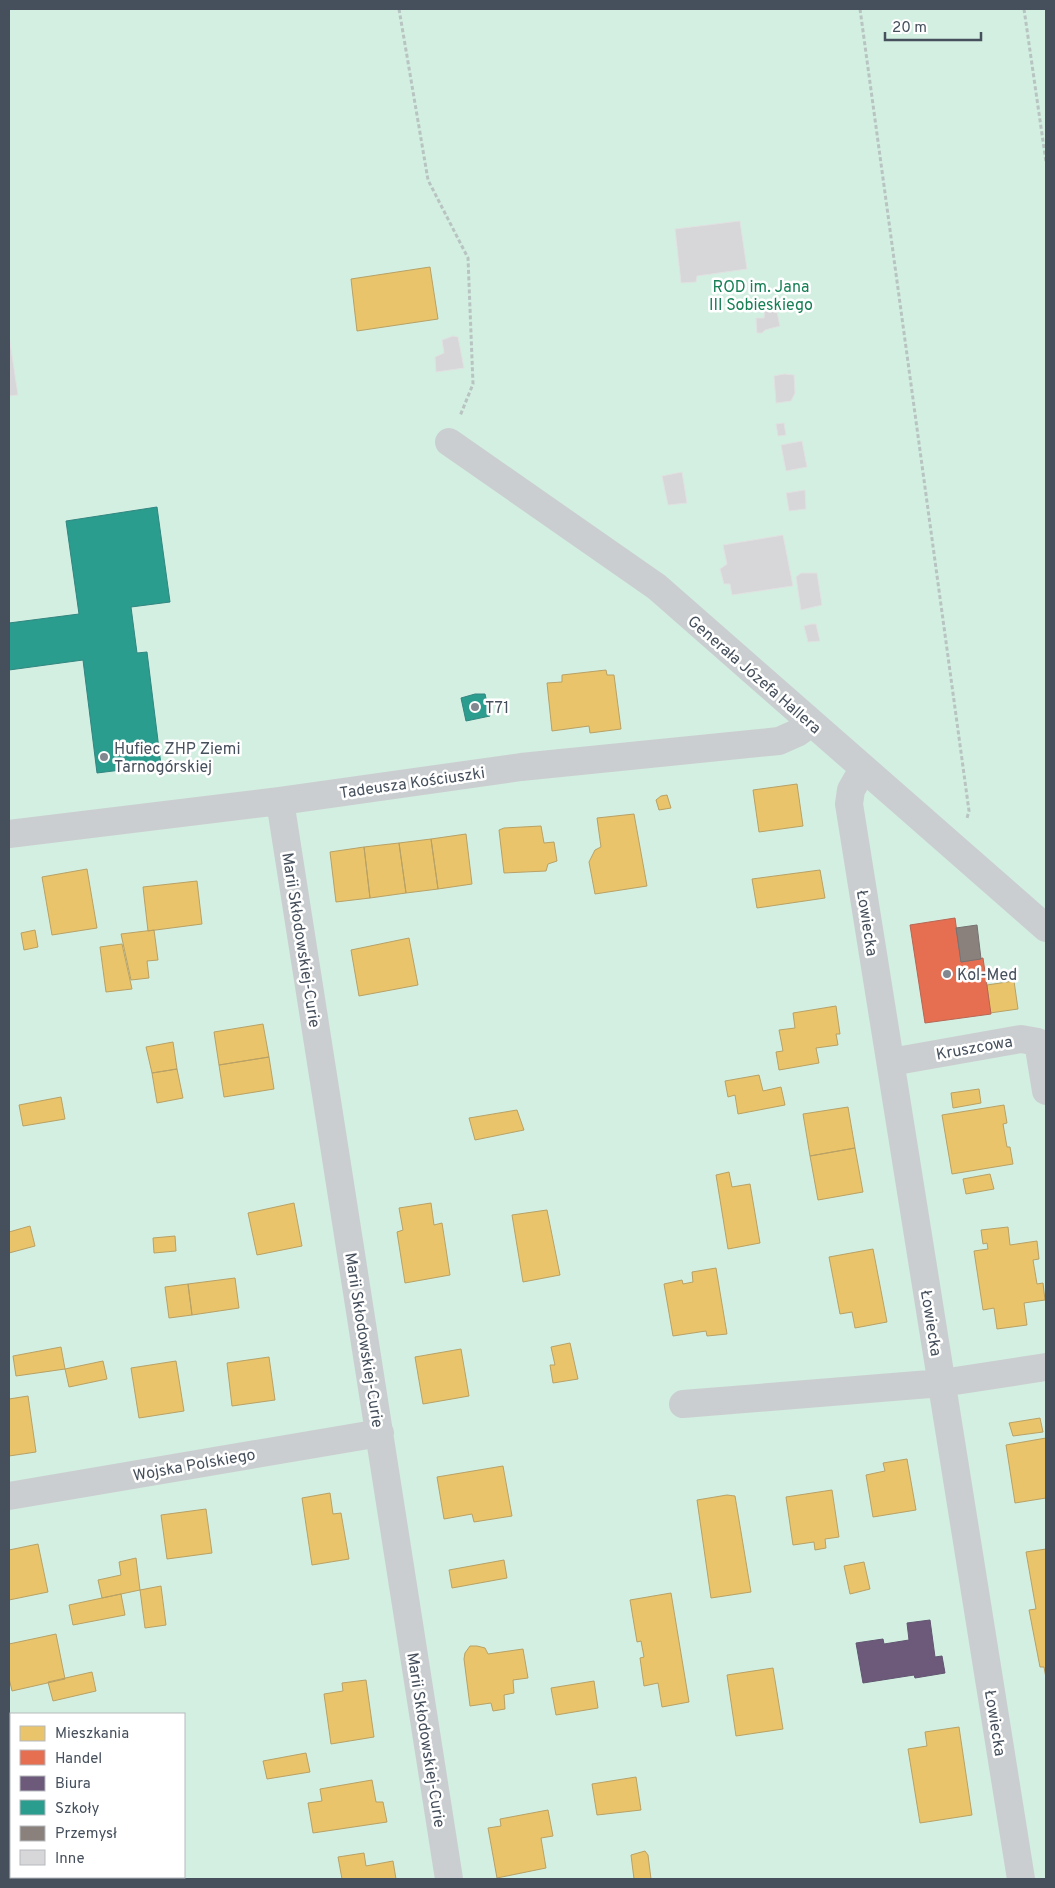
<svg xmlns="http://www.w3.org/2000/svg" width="1055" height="1888" font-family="Overpass,sans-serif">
<rect width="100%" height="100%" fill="#f0efef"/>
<path fill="#d3efe1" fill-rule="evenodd" d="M9,9H1046V1879H9ZM11,1714H184V1877H11Z"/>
<path fill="#e9c46a" stroke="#b8a166" d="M430,267L438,319L357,331L351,279Z
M606,670L607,675H614L621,729L590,733L589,726L552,731L547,683L562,682V675Z
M797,784L803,826L759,832L753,790Z
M667,795L671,808L659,810L656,800L661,796Z
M634,814L647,886L595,894L589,862L595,850L601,847L597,818Z
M541,826L544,843L554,842L557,861L548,864L546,871L504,873L499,830L504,828Z
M466,834L472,884L438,889L431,839Z
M431,839L438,889L406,893L399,843Z
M399,843L406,893L370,898L364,847Z
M364,847L370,898L336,902L330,852Z
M87,869L97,928L52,935L42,877Z
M820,870L825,898L757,908L752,879Z
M197,881L202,924L148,931L143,887Z
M35,930L38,947L24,950L21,933Z
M154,930L158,960L147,961L149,978L131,980L121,934Z
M409,938L418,985L359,996L351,950Z
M122,944L132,989L106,992L100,947Z
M1014,981L1018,1009L990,1013L987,985Z
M836,1006L840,1034H836L838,1045L816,1048L819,1063L779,1070L776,1052L783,1051L779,1030L795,1028L793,1013Z
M263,1024L269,1057L219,1065L214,1032Z
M173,1042L177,1069L152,1073L146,1047Z
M269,1057L274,1089L224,1097L219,1065Z
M177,1069L183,1098L157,1103L152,1073Z
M759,1075L763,1091L781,1087L785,1105L738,1114L735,1095L728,1097L725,1081Z
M979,1089L981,1103L953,1108L951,1093Z
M61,1097L65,1119L23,1126L19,1105Z
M1004,1105L1007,1123L1003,1124L1007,1147H1010L1013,1164L952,1174L942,1115Z
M848,1107L855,1148L810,1156L803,1114Z
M517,1110L524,1130L475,1140L469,1118Z
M855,1148L863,1192L818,1200L810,1156Z
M729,1172L732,1187L750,1184L760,1243L728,1249L716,1175Z
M990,1174L994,1189L966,1194L963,1179Z
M294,1203L302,1246L257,1255L248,1213Z
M431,1203L434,1225L442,1223L450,1275L405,1283L397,1232L403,1230L399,1208Z
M547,1210L560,1275L523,1282L512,1215Z
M30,1226L35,1246L9,1253V1232Z
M1008,1227L1010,1245L1037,1241L1039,1259L1033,1260L1037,1284L1043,1283L1045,1300L1024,1303L1027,1325L997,1329L994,1308L983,1310L974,1251L988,1249L987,1243L983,1244L981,1230Z
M175,1236L176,1251L154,1253L153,1238Z
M873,1249L887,1322L855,1328L852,1312L840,1314L829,1257Z
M716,1268L727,1334L707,1336L706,1331L673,1336L664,1284L682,1280L683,1284L693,1282L692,1272Z
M235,1278L239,1308L192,1315L188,1284Z
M188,1284L192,1315L169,1318L165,1287Z
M570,1343L578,1379L553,1383L550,1365H555L551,1347Z
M61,1347L65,1369L16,1376L13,1356Z
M461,1349L469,1396L423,1404L415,1357Z
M269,1357L275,1400L232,1406L227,1363Z
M103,1361L107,1379L69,1387L65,1369Z
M176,1361L184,1411L139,1418L131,1368Z
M28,1396L36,1452L9,1456V1399Z
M1040,1418L1043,1432L1013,1436L1009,1423Z
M1046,1438V1498L1015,1503L1006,1445Z
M907,1459L916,1510L873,1517L866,1475L885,1471L883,1463Z
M503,1466L512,1516L474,1522L472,1514L444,1519L437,1477Z
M832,1490L839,1537L825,1539L826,1548L815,1550L814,1542L793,1545L786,1497Z
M330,1493L333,1514L341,1513L349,1559L312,1565L302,1498Z
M727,1495L735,1496L751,1592L711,1598L697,1500Z
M206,1509L212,1553L167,1559L161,1515Z
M38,1544L48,1592L9,1600V1550Z
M1046,1549V1678L1044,1667H1040L1029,1610L1036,1609L1026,1552Z
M136,1558L140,1590L102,1598L98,1580L121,1575L119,1562Z
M504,1560L507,1578L452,1588L449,1570Z
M864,1562L870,1589L850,1594L844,1566Z
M161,1586L166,1625L145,1628L140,1590Z
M671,1593L689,1702L662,1707L658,1683L644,1686L640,1658L644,1657L641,1641L637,1642L630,1600Z
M121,1594L125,1615L73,1625L69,1605Z
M56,1634L65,1679L12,1691L9,1678V1644Z
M470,1646H477L485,1648L488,1654L523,1649L528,1678L513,1680L514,1693L504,1695L505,1709L493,1711L491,1703L470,1706L464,1659L465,1653Z
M773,1668L783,1729L736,1736L727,1675Z
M92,1672L96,1691L53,1701L48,1682Z
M366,1680L374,1737L331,1744L324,1694L343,1691L342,1683Z
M594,1681L598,1708L556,1715L551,1688Z
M959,1727L972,1815L920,1823L908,1749L927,1746L925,1732Z
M306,1753L310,1772L267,1779L263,1761Z
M636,1777L641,1810L597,1815L592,1784Z
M372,1780L376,1802H383L387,1822L313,1833L308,1803L322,1801L320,1789Z
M548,1810L553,1836L541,1838L546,1868L497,1878L488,1828L501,1826L500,1819Z
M645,1851L648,1855L651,1879H634L631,1855Z
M364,1853L366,1866L393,1861L396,1879H342L338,1857Z"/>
<path fill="#e76f51" stroke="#b76654" d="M955,918L961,962L983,958L991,1014L925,1023L910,925Z"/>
<path fill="#6d597a" stroke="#615671" d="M930,1620L935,1657L942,1656L945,1673L915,1678L914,1675L863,1683L856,1643L883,1639L884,1644L909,1640L907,1623Z"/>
<path fill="#2a9d8f" stroke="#328680" d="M157,507L170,602L131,607L137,653L147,652L161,765L97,773L83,660L9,670V623L79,614L66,521Z
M475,694H485L490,716L466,721L461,698Z"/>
<path fill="#8a817c" stroke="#767272" d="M977,925L981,959L961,962L956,928Z"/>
<path fill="#d7d7d9" stroke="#e1e1e2" d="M740,221L747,269L697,276L696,282L681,283L675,229Z
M776,308L780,326L765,330L762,333H757L756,318H764L765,309Z
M9,336L18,395L9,396Z
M453,336L458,337L464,368L436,372L435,357L444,353L442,340Z
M784,374L794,375L795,393L791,401L776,403L774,376Z
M784,423L786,435L778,436L776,424Z
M802,441L807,467L786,471L781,445Z
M682,472L687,503L668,505L662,476Z
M805,490L806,509L789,511L786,493Z
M783,535L793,586L732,595L730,584H724L720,569L727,564L723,545Z
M801,573H817L822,605L801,610L796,577Z
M811,624H816L820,641L808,642L804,626Z"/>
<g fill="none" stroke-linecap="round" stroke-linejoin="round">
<path stroke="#b8c4c2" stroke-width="3" stroke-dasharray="4 2.5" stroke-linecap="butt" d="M399,9L428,180L468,258L473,384L460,416
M860,9L969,811L967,818
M1024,9L1046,162"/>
<path stroke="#cbced0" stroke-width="28" d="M449,442L657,587L1046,928
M863,769L851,790L849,804L1021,1879
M280,801L449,1879
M9,834L280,801L521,767L779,741L797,733L811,723
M891,1062L1021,1039L1038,1042L1046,1091
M683,1404L942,1383L1046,1367
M9,1496L380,1433"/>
</g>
<g fill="#82888f" stroke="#fff" stroke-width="2">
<circle cx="475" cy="707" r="5"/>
<circle cx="104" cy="757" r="5"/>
<circle cx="947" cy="974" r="5"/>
</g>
<g text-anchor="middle" stroke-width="5" stroke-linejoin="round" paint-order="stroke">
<g font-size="16" fill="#167f54" stroke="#fff">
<text x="761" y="292">ROD im. Jana<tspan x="761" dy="18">III Sobieskiego</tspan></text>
</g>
<g font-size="16" fill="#46505c" stroke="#fff">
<text transform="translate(755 674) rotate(41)" y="6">Generała Józefa Hallera</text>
<text transform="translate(412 782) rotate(-8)" y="6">Tadeusza Kościuszki</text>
<text transform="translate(868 923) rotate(81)" y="6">Łowiecka</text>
<text transform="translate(302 940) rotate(81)" y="6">Marii Skłodowskiej-Curie</text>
<text transform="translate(974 1047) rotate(-10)" y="6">Kruszcowa</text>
<text transform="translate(932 1323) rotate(81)" y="6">Łowiecka</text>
<text transform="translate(365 1340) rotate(81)" y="6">Marii Skłodowskiej-Curie</text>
<text transform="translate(194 1464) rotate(-10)" y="6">Wojska Polskiego</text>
<text transform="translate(996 1723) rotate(81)" y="6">Łowiecka</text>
<text transform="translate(427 1740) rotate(81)" y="6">Marii Skłodowskiej-Curie</text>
</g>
<g font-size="16" fill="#46505c" stroke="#fff" text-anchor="start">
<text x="485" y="713">T71</text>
<text x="114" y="754">Hufiec ZHP Ziemi<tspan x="114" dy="18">Tarnogórskiej</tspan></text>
<text x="957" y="980">Kol-Med</text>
</g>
</g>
<rect width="1055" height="1888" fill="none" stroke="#46505c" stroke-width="20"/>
<rect x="10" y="1713" width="175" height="165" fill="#ffffff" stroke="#b5b9be"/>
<rect x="20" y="1726" width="25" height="15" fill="#e9c46a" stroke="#b5b9be"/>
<text x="55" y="1738" font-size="15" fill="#46505c">Mieszkania</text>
<rect x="20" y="1750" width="25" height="15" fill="#e76f51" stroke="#b5b9be"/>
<text x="55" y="1763" font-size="15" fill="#46505c">Handel</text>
<rect x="20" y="1776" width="25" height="15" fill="#6d597a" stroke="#b5b9be"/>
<text x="55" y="1788" font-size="15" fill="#46505c">Biura</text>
<rect x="20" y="1800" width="25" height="15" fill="#2a9d8f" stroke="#b5b9be"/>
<text x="55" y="1813" font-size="15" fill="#46505c">Szkoły</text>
<rect x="20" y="1826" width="25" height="15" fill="#8a817c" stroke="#b5b9be"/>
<text x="55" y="1838" font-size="15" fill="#46505c">Przemysł</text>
<rect x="20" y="1850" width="25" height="15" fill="#d7d7d9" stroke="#b5b9be"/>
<text x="55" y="1863" font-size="15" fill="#46505c">Inne</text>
<path d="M885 32v8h96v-8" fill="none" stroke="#46505c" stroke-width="2.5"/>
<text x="892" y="32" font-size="15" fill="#46505c" stroke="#ffffff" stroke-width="4" paint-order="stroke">20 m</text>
</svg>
